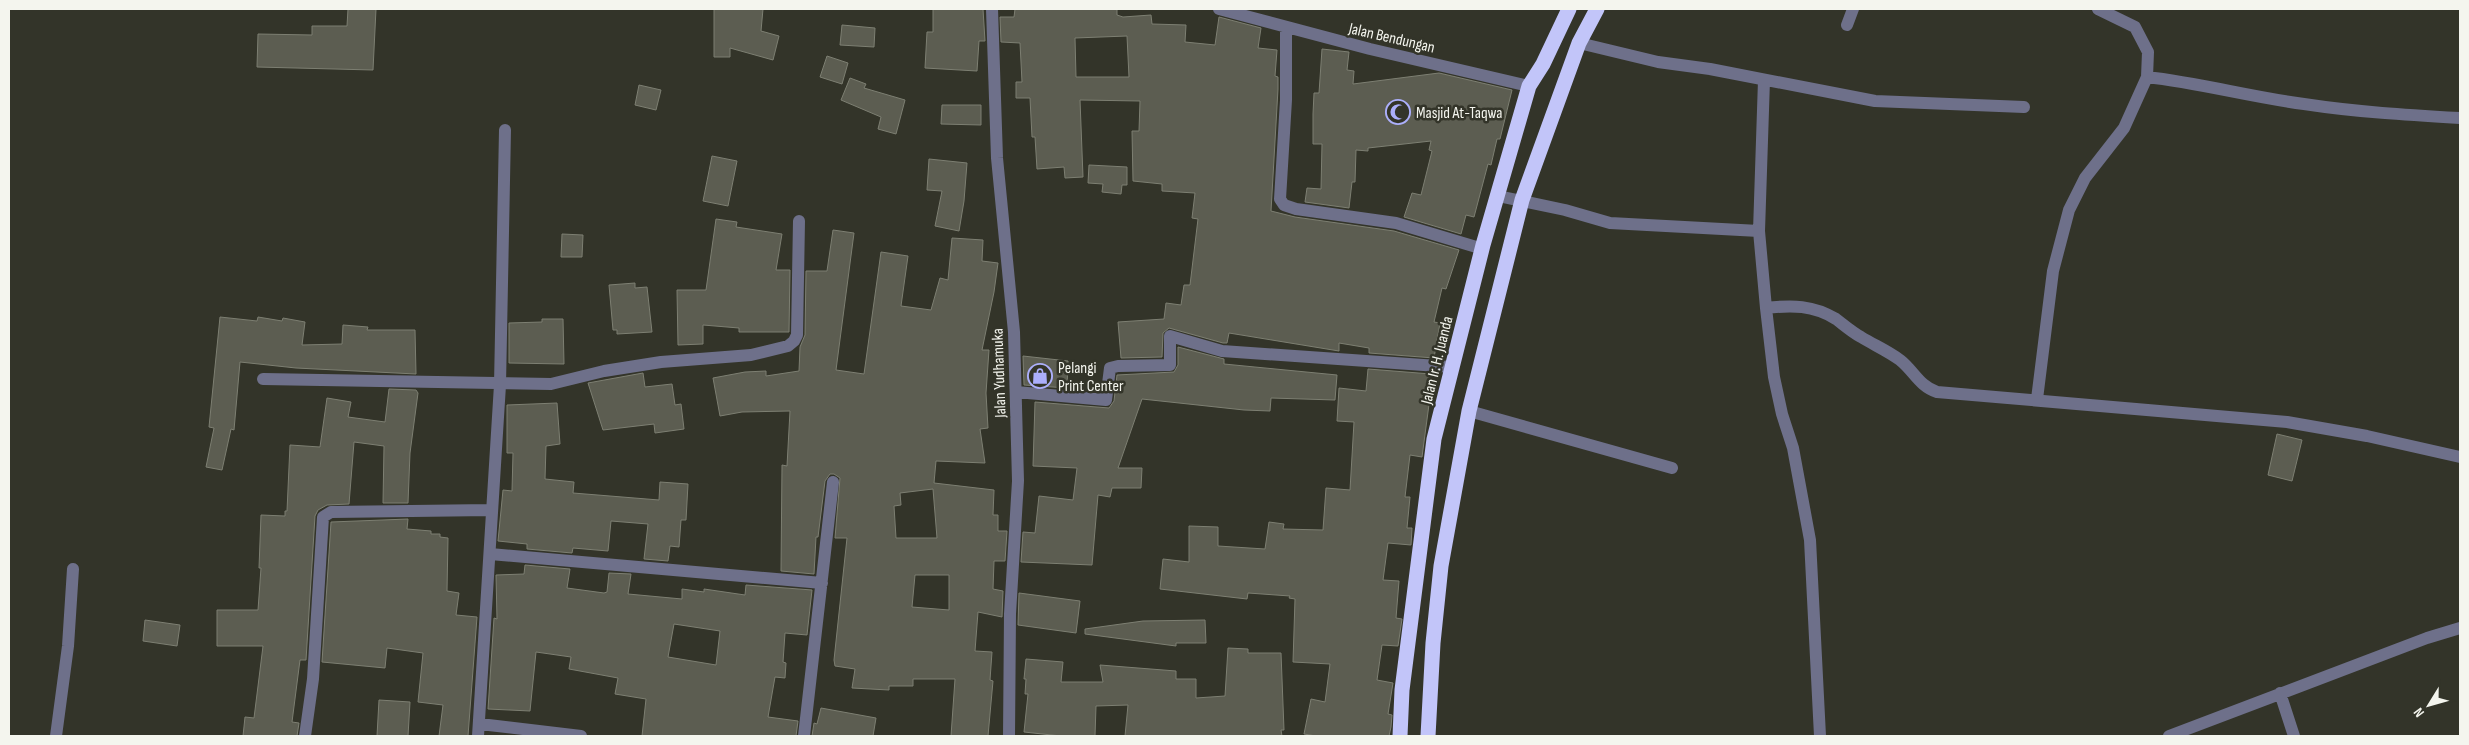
<svg xmlns="http://www.w3.org/2000/svg" width="2469" height="745" font-family="'Sofia Sans Condensed',sans-serif">
<rect width="100%" height="100%" fill="#333429"/>
<path fill="#5c5d51" stroke="#7d7f72" fill-rule="evenodd" d="M348,9H376L373,70L257,67L258,34L312,35V26H347Z
M714,9H763L761,31L779,36L773,60L730,48V57H714Z
M933,9H983L985,41H979L977,71L925,68L927,32H933Z
M1015,9H1117V15L1123,17L1151,15L1152,24L1186,25L1185,42L1215,45L1219,17L1261,28L1258,48L1277,50L1275,76L1278,77V89L1271,211L1295,217L1394,231L1459,250L1446,289L1442,288L1434,322L1440,323L1434,358L1369,353V348L1339,343V351L1229,333L1227,343H1223L1169,328L1163,333L1162,357L1121,358L1118,322L1164,319L1166,303L1181,305L1184,285H1190L1198,219L1192,218L1195,193L1162,191V184L1133,181L1132,131H1139L1140,101L1080,100L1083,177L1065,178L1064,167L1037,169L1035,137H1032L1030,98H1016V82H1022L1020,43L1001,42L1000,17H1014ZM1127,36L1129,77H1076L1075,38Z
M842,25L875,28L874,47L840,45Z
M1322,49L1349,52L1347,70L1354,71L1353,84L1439,73L1512,90L1500,139H1497L1491,165L1488,164L1474,217L1466,215L1461,234L1404,217L1412,193L1421,195L1432,151L1429,150L1431,141L1368,148V151L1356,150L1355,182H1352L1349,208L1305,202L1307,188L1321,189L1322,144H1313V114L1314,93H1319Z
M827,56L848,63L842,84L820,77Z
M850,78L866,84L864,88L905,100L896,134L878,129L881,117L841,100Z
M639,85L661,90L656,110L635,105Z
M942,105H981V125L941,124Z
M712,156L737,161L728,206L703,201Z
M929,159L967,163L964,201L959,231L935,226L942,191L927,190Z
M1089,165L1127,167V185H1122L1121,194L1102,192L1103,184L1088,183Z
M716,219L737,222L736,227L782,234L776,270H790L789,332H739V328L703,325V344L678,345L677,290H706Z
M833,230L854,233L836,370L864,374L881,252L908,256L901,306L931,310L940,278L948,280L952,238L983,240L982,261L998,263L994,292L982,350H989L986,393L988,428L980,429L985,463L936,461L934,483L994,490L993,515H998V531H1007L1005,561H994L993,589L1003,591L1002,617L978,612L975,651L992,652L990,680L993,681L988,736H951L955,679H913V686H889V690L852,688L855,669L835,666L834,660L847,538H835L840,478L834,474H830L825,481L818,537H816L814,574L781,571L782,465L787,466L790,411L742,412L720,416L713,378L745,372L766,371V376L799,371L800,347L805,335L806,271H827ZM933,489L937,538H896L894,506L901,505L900,493ZM915,575H949V610L912,607Z
M562,234L583,235L582,257H561Z
M635,283V288L647,287L652,332L617,334V330H613L609,285Z
M220,317L257,321L258,317L282,321L283,318L305,322L302,345L342,344L343,325L368,327L367,330H415L416,374L296,368L240,362L234,430L231,429L222,470L206,467L214,428L209,427Z
M542,319H563L564,364L509,363V323L542,322Z
M1178,347L1224,359V364L1337,375L1335,400L1271,398L1270,411L1244,410L1142,399L1118,468H1142L1141,488H1112L1110,497L1098,495L1092,565L1021,562L1023,532L1035,533L1039,496L1073,500L1077,468L1033,466L1035,402L1109,408L1114,401L1117,375L1174,372L1178,365Z
M1023,356L1068,361L1067,388L1024,385Z
M1368,369L1431,374L1430,397L1422,457L1410,455L1405,497H1410L1407,528H1412L1411,545L1388,543L1383,580L1399,581L1396,618L1402,619L1398,646L1382,645L1377,680L1393,683L1388,714L1392,715L1391,727L1389,736H1316L1304,734L1311,699L1325,702L1330,664L1293,662L1295,599L1289,598L1290,596L1248,593L1247,599L1160,589L1163,559L1189,562V526L1218,527V546L1265,549L1269,522L1284,524L1283,529L1323,530L1326,488L1350,490L1354,422L1337,421L1339,388L1366,391Z
M643,373L645,387L672,384L675,405L681,404L684,429L655,433L654,424L603,430L588,383Z
M389,389L416,390L418,393L410,453L408,503H383L384,446L354,442L349,504L327,505L318,510L315,516L306,660H300L292,722L299,723L297,736H243L245,717L254,718L263,646H217V610H258L261,568H259L261,515L285,516V511H287L290,445L320,447L327,398L351,402L348,417L385,422Z
M557,403L560,444L546,446L545,479L574,482L573,493L659,500L660,482L688,484L686,520H681L679,547L670,546L668,561L644,559L648,524L611,521L608,551L573,548L572,553L527,549V544L498,541L503,490L512,491L513,453H507V405Z
M2277,434L2302,440L2292,481L2268,475Z
M408,519L407,529L431,531V534H440V537L448,538L447,591L459,593L456,615L477,617L468,736H439L443,705L418,702L423,653L387,648L385,668L322,662L331,522Z
M525,565L570,569L567,588L604,593L607,592L609,573L631,574L628,594L682,599V589L704,592V589L745,595L746,585L812,590L807,635L785,633L783,662L786,663L785,678L775,677L768,717L798,721L796,736H642L646,699L615,694L618,678L569,669L571,657L536,652L530,711L488,709L494,618L497,619L496,575L524,574ZM674,624L720,631L716,665L668,657Z
M1019,593L1080,601L1076,633L1018,625Z
M145,620L180,625L177,646L143,641Z
M1205,620L1206,643H1176V646L1085,634V629L1143,621Z
M1228,648L1248,649V653H1281L1284,730H1281L1282,736H1125L1128,705L1096,706L1095,736H1061L1024,732L1028,694H1025L1026,679H1024L1026,659L1063,662L1061,682H1103L1100,665L1176,671V679H1196V698L1225,696Z
M379,700L410,702L408,736H377Z
M821,708L876,718L873,736H812L814,723L817,724Z"/>
<g fill="none" stroke-linecap="round" stroke-linejoin="round">
<path stroke="#6e708a" stroke-width="12" d="M992,9L997,158L1014,332L1018,481L1010,614L1009,736
M1219,9L1370,49L1529,86
M1847,25L1853,9
M1286,28V100L1280,199L1284,205L1296,209L1396,223L1483,249
M1579,43L1658,62L1710,69L1875,101L2024,107
M2147,77C2200,83 2251,97 2304,104C2356,112 2408,115 2460,118
M1498,196L1565,210L1610,223L1759,231L1766,308C1792,305 1813,305 1836,319C1844,325 1852,332 1861,337C1874,345 1888,351 1900,360C1914,371 1919,386 1937,392L2287,422L2367,436L2460,457
M1759,231L1764,80
M1766,308L1774,377L1782,414L1793,448L1810,540L1820,736
M263,379L551,384L604,371L661,362L751,355L788,346L794,341L797,335L799,221
M1016,392L1106,400L1110,368L1118,366L1170,365V336L1222,351L1452,367
M2037,399L2053,271L2069,210L2085,178L2124,128L2147,77L2148,52L2135,27L2098,9
M1469,411L1672,468
M490,554L822,583
M2280,693L2294,736
M480,724L581,736
M56,736L68,646L73,569
M305,736L313,679L323,517L331,512L491,510
M478,736L500,385L505,130
M804,736L833,482
M2169,736L2427,638L2460,628"/>
<path stroke="#c2c5f9" stroke-width="15" d="M1400,736L1402,690L1434,439L1483,245L1529,86L1543,64L1569,9
M1428,736L1433,643L1441,566L1469,411L1522,200L1579,43L1597,9"/>
</g>
<defs>
<symbol id="mosque-ring" viewBox="-11 -11 22 22"><circle r="9.5" fill="#333429" stroke="#acaffb" stroke-width="1.5"/><path d="M3.5-4.9A6 6 0 1 0 3.5 4.9A5 5 0 1 1 3.5-4.9Z" fill="#acaffb"/></symbol>
<symbol id="shop-ring" viewBox="-11 -11 22 22"><circle r="9.5" fill="#333429" stroke="#acaffb" stroke-width="1.5"/><path d="M-5-2.5h2.3a2.7 3.5 0 0 1 5.4 0H5L5.5 6h-11ZM-1.5-2.5h3a1.5 2.3 0 0 0-3 0Z" fill="#acaffb"/></symbol>
</defs>
<g fill-rule="evenodd">
<use href="#mosque-ring" x="1384" y="98" width="28" height="28"/>
<use href="#shop-ring" x="1026" y="362" width="28" height="28"/>
</g>
<g text-anchor="middle" stroke-width="5" stroke-linejoin="round" paint-order="stroke">
<g font-size="16" fill="#f4f5ee" stroke="#333429">
<text transform="translate(1392 37) rotate(13)" y="6">Jalan Bendungan</text>
<text transform="translate(1436 360) rotate(-76)" y="6">Jalan Ir. H. Juanda</text>
<text transform="translate(998 373) rotate(-92)" y="6">Jalan Yudhamuka</text>
</g>
<g font-size="16" fill="#f4f5ee" stroke="#333429" text-anchor="start">
<text x="1416" y="118">Masjid At-Taqwa</text>
<text x="1058" y="373">Pelangi<tspan x="1058" dy="18">Print Center</tspan></text>
</g>
</g>
<rect width="2469" height="745" fill="none" stroke="#f4f5ee" stroke-width="20"/>
<g transform="translate(2429 705) rotate(233)" stroke="#333429" stroke-width="4" paint-order="stroke">
<path d="M0-4L9 19L0 12L-9 19Z" fill="#f4f5ee"/>
<text y="-8" font-size="14" font-weight="bold" text-anchor="middle" fill="#f4f5ee">N</text>
</g>
</svg>
